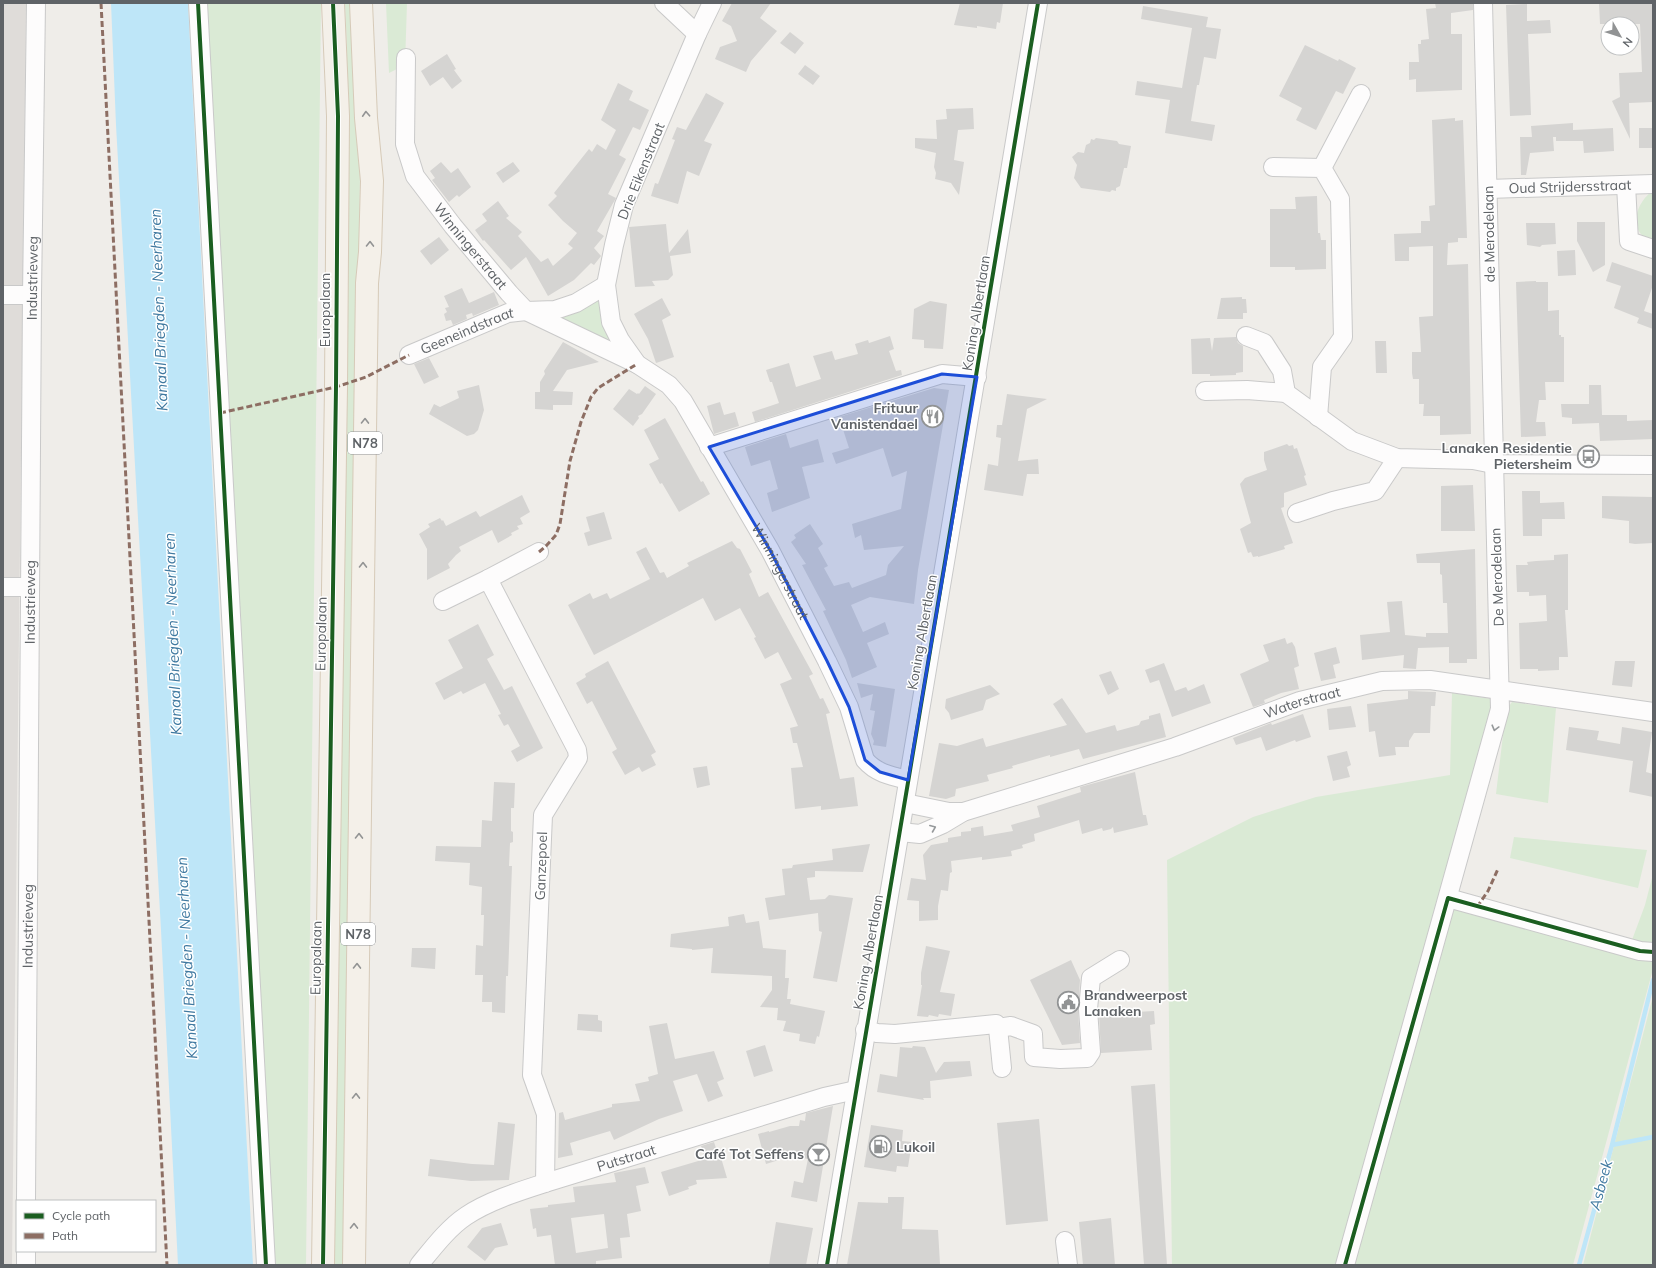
<svg xmlns="http://www.w3.org/2000/svg" width="1656" height="1268" font-family="Mulish,sans-serif">
<rect width="100%" height="100%" fill="#efede9"/>
<path fill="#dfdcd9" d="M3,3H26L12,1265H3Z"/>
<path fill="#daead5" d="M203,3H321L306,1265H272Z
M345,3H358L361,55L359,289L346,1265H332L346,150L347,48Z
M386,3H407L405,65L389,73Z
M1651,192H1653V242C1628,233 1634,206 1651,192Z
M600,299L612,347L557,318Z
M1452,693L1491,699L1496,709L1339,1265H1172L1167,860L1253,817L1316,797L1450,775Z
M1512,702L1556,708L1548,803L1496,794L1506,710Z
M1514,837L1647,850L1638,888L1510,858Z
M1653,874V944L1632,940L1645,905Z
M1449,904L1653,957V969L1573,1265H1351Z
M1653,996V1265H1583Z"/>
<path fill="#bee6f8" d="M111,3H188L253,1265H178L161,930L116,125Z"/>
<g fill="none" stroke-linecap="round" stroke-linejoin="round">
<path stroke="#bee6f8" stroke-width="4.5" d="M1612,1145L1653,980
M1579,1265L1612,1145L1653,1137"/>
</g>
<path fill="#d5d4d2" fill-rule="evenodd" d="M732,3H771L760,18L777,31L751,61L746,72L715,59L720,47L737,41L731,26L722,21Z
M960,3H1003L1000,23L997,22L996,29L977,26V28L954,25Z
M1435,3H1473V10L1451,13V34H1462V90L1416,92V79L1409,80V62H1419L1418,44H1421V40L1429,39L1426,9L1436,8Z
M1599,3H1653V102L1629,103L1630,139L1612,101L1620,97L1619,73L1642,72L1640,24H1600Z
M1527,4V21L1550,20L1551,33L1528,34L1531,115L1510,116L1506,5Z
M1143,6L1208,17L1206,27L1221,29L1216,59L1204,57L1199,85H1197L1191,121L1215,125L1212,141L1165,133L1170,100L1135,95L1137,81L1182,88L1192,28L1141,19Z
M790,32L804,43L795,54L780,43Z
M1305,45L1338,61L1339,59L1356,68L1343,94L1336,91L1316,130L1296,120L1302,108L1279,96Z
M447,54L456,69L454,70L462,81L452,89L443,77L430,86L421,71Z
M805,65L820,76L813,85L798,74Z
M618,83L633,91L629,100L649,110L640,130L633,127L619,155L626,159L608,194L616,198L597,231L604,236L594,248L601,256L594,265L591,263L574,280L548,296L526,257L511,270L484,240L483,241L475,230L487,221L482,214L498,201L509,216L506,218L522,232L518,236L541,262L548,258L553,266L573,248L568,244L577,233L563,221L548,205L557,196L554,193L589,149L592,152L597,144L606,150L616,130L601,120Z
M706,93L724,103L704,141L712,144L699,176L687,171L678,204L651,196L655,183L658,184L675,140L672,139L677,127L686,130Z
M973,108L974,129L958,130L954,160L964,162L959,195L951,183L935,179L936,173L934,167L936,153L915,148V138L937,139L936,120L947,119L946,109Z
M1455,118V121L1463,120L1467,238H1458V242L1448,243L1447,265L1468,264L1471,434L1440,435V416H1423L1424,404H1419V379H1413L1412,373V352H1421L1419,317L1433,316V246L1409,247V261H1395L1394,234L1421,233V221H1430L1429,206L1435,205L1432,120Z
M1573,123V130L1613,128L1614,151L1584,153L1583,141H1556V137H1553L1554,151L1530,153L1526,175H1521L1520,137H1532L1531,126Z
M1639,128H1653V148H1639Z
M1096,138L1117,141L1119,144L1131,146L1127,168H1124L1120,186L1116,188V191L1112,190L1110,192L1081,188L1074,178L1077,165L1072,157L1078,152L1084,153L1086,145L1090,143L1091,139L1094,140Z
M441,162L451,173L458,168L471,187L459,197L457,195L449,202L432,180L435,178L430,171Z
M513,162L520,171L503,183L496,173Z
M1317,196L1318,233H1320L1321,240H1326V269L1295,270V267H1270V209H1296L1295,197Z
M1577,222H1605V265L1593,272L1577,241Z
M1526,223H1555L1556,244L1542,245L1540,247L1527,245Z
M666,224L669,253L688,229L691,253L670,256L673,275L668,280L652,281L655,286L635,287L629,227Z
M439,237L449,250L431,265L420,251Z
M1575,250L1576,275L1558,276L1557,251Z
M1612,262L1653,276V285L1644,311L1653,314V329L1637,323L1639,318L1614,308L1621,286L1606,281Z
M1536,281V282H1548V311L1559,310V335H1561V337H1564V382H1545L1546,400H1539L1536,422H1545L1546,436L1521,437L1516,282Z
M462,288L469,303L494,292L499,305L473,316L472,313L466,315L467,319L453,325L451,320L446,321L444,314L447,312L445,308L449,307L444,296Z
M1242,297V299H1246L1247,313H1243V319H1217L1221,298Z
M662,298L671,315L662,320L674,357L656,363L648,339L634,314Z
M930,301L947,304L943,349L924,348V340L912,339L914,309Z
M890,336L894,349L889,351L896,371L901,370L902,375L755,422L752,412L779,403L772,382H770L766,370L789,363L796,387L821,379L813,356L832,351L835,360L858,354L855,344L868,340L869,343Z
M1236,337L1238,343L1243,346V372L1236,373V375L1210,376V374H1192L1191,339L1210,338L1212,351L1214,338Z
M1375,341H1386V342L1387,373H1376Z
M563,342L599,362L567,370L553,391L573,392L572,405H553V410L535,409V392H540V382L545,374L544,371Z
M429,358L439,377L424,384L414,364Z
M479,385L484,410L478,430L474,434L467,436L429,414L434,404L440,407L459,398L457,391Z
M1589,385H1601L1602,415H1627V421L1653,420V439L1600,441L1599,423L1572,424V418L1562,417L1561,404H1589Z
M645,386L656,394L642,414L638,416L639,418L633,426L613,409L629,389L637,394L638,393L639,394Z
M934,388L949,390L918,570L914,604L870,597L851,605L863,632L885,622L889,634L867,643L877,667L852,678L846,660L823,611L826,610L802,565L806,564L791,542L796,538L794,535L810,524L823,544L818,548L828,566L824,568L834,586L849,582L852,588L886,575L888,565L904,546L864,550L861,535L855,538L852,524L901,509L907,471L892,477L883,448L836,464L832,453L849,448L839,417Z
M1007,394L1047,399L1027,409L1018,461L1038,459L1039,474H1027L1023,496L984,490L988,464L998,466L1001,438L996,437L997,425H1002Z
M720,402L724,415L735,412L739,426L714,434L707,406Z
M665,418L701,482L703,481L710,494L679,512L662,483L660,484L649,464L659,459L644,430Z
M786,434L790,448L818,439L824,462L802,467L810,498L772,512L767,493L778,489L770,460L751,466L745,447Z
M1287,444L1289,446L1293,445L1294,449L1297,448L1306,475L1304,476L1307,485L1284,493V507L1281,508L1293,543L1284,546L1285,549L1275,552L1258,557V556L1253,557L1251,552L1248,553L1240,529L1251,523L1240,484L1245,478L1267,470L1264,460V452Z
M1473,485L1475,531H1441V486Z
M1522,491H1540V503L1564,502L1565,519H1542V536H1523Z
M522,495L530,512L520,518L523,524L517,526L519,529L511,533L512,535L498,543L492,530L459,547L461,551L456,555L448,564L450,568L427,580V549L419,534L430,527L428,524L440,518L442,521L443,520L446,526L476,511L480,517Z
M1602,496L1653,497V543L1635,544L1629,543V521L1602,518Z
M604,512L612,539L588,546L584,533L590,531L586,517Z
M732,541L737,548L740,549L752,572L749,574L759,597L768,592L813,674L809,676L820,699L823,698L830,713L826,714L840,779L854,777L858,806L821,810V806L795,809L791,768L803,767L797,743H793L790,728L798,726L780,684L792,679L778,652L765,659L754,638L756,637L740,608L715,621L703,598L594,655L568,605L590,593L593,599L607,593L610,599L650,579L636,552L646,547L660,573L664,572L667,578L689,566L687,563Z
M1475,549L1477,659H1467V663H1449V647L1418,648L1416,669L1403,668L1404,655L1362,660L1360,635L1390,632L1387,602L1402,601L1405,635L1426,637V633H1448L1447,603H1443L1442,575L1440,574V563H1417L1416,554Z
M1568,554V610H1565L1568,657H1559V670L1538,671V669H1520L1519,623L1547,621L1546,595L1529,596V592H1517L1516,565H1528L1527,562L1536,561L1554,560V555Z
M478,624L494,655L487,659L504,690L512,686L543,748L517,762L511,751L520,746L508,724L504,726L498,715L501,714L485,683L463,694L461,691L444,700L435,683L463,668L448,640Z
M1285,638L1287,644L1292,642L1295,647L1299,666L1294,668L1299,689L1281,693L1264,700L1265,703L1253,707L1240,674L1269,661L1263,645Z
M1336,647L1340,663L1333,665L1336,678L1321,681L1314,653Z
M608,661L656,752L651,755L656,765L642,772L639,767L625,775L612,752L617,749L592,701L587,704L576,683L586,677L585,674Z
M1615,661H1635L1632,687L1612,685Z
M1164,663L1175,691L1186,687L1188,691L1204,684L1211,703L1172,717L1159,680L1150,683L1145,670Z
M1111,671L1119,689L1108,695L1099,675Z
M857,683L895,689L886,747L873,745L874,741L871,734L875,711L870,710L873,694L861,698Z
M990,685L1000,694L986,700L983,710L951,720L949,713L945,708L946,699Z
M1408,691L1436,692L1435,706H1431L1430,733H1414L1409,741V747H1395L1396,755L1379,757L1375,731L1369,732L1367,704L1408,699Z
M1062,698L1086,733L1115,725L1117,731L1139,725L1141,721L1149,719V716L1160,713L1166,737L1083,759L1079,749L1050,757V755L1012,766L1013,768L987,775L989,781L956,789L955,796L946,799L929,796L939,743L957,746L983,738L986,747L1067,725L1053,704Z
M1351,706L1356,727L1329,730L1327,709Z
M1303,714L1311,737L1296,742L1295,740L1266,751L1261,737L1236,745L1233,738L1271,723L1272,725Z
M1569,727L1599,731L1597,740L1620,744L1622,727L1652,732L1646,772L1653,774V797L1629,792L1633,761L1566,750Z
M1347,751L1351,765L1347,767L1350,777L1333,781L1327,756Z
M707,766L710,785L697,788L693,768Z
M1135,772L1143,815H1146L1148,825L1114,833L1113,827L1111,829L1103,831L1102,828L1082,834L1079,820L1034,834L1035,841L1022,845L1023,848L1011,851L1012,856L982,860V857L951,861L952,872L950,873L948,891L941,890L938,906V920L919,921V901L907,900L911,878L926,880L923,855L931,845L948,842V838L961,836V832L971,831V828L983,826L984,836L1013,831L1011,825L1040,817L1037,806L1081,792L1080,787Z
M494,782L515,783L514,808H511V831L513,832V842L510,843L509,866H512L508,976H506L505,1013L492,1012V1002H482L483,975H475L476,945L483,946L484,915H481L482,887L469,885L470,863L435,861L436,846L481,847L482,820L492,821Z
M870,844L863,872L815,871V877L807,878L810,900L825,899L829,895L853,898L837,982L813,978L822,932L819,931L818,913L769,920L765,898L785,895L782,869L792,868L793,865L833,860L832,849Z
M744,914L746,923L759,921L763,948L786,950L785,978H789L787,999H791L790,1004L825,1011L819,1037L817,1036L815,1044L799,1041L800,1034L783,1031L786,1021L777,1020L778,1008L760,1007L772,990V976L711,973L713,948L692,950V949L670,947L671,934L729,926L728,917Z
M926,946L950,951L940,992L955,994L951,1016L939,1014L938,1017L929,1015L928,1017L917,1016L922,985H921V973Z
M412,948H436L435,969L411,967Z
M1071,960L1080,980L1078,1010L1080,1043L1062,1045L1030,980Z
M1154,1011L1155,1024L1150,1025L1152,1050L1101,1053L1099,1014Z
M578,1014L598,1015V1020L602,1021V1032L577,1030Z
M667,1023L675,1059L714,1051L724,1079L717,1082L723,1096L708,1102L697,1074L673,1081L683,1111L659,1119L614,1140L610,1131L570,1143L573,1155L558,1158L559,1113L563,1112L565,1120L612,1107V1104L640,1101L635,1084L649,1081L648,1077L658,1074L649,1026Z
M765,1045L773,1071L754,1077L746,1051Z
M913,1046L925,1047L936,1073L944,1062L970,1061L972,1076L930,1081L931,1098H923L924,1100L877,1092L880,1074L897,1077L900,1047L912,1048Z
M1155,1084L1167,1265H1144L1131,1086Z
M833,1106L817,1202L791,1197L794,1181L803,1183L808,1159L797,1157L798,1154L766,1164L758,1134L769,1131V1132L790,1126H799L800,1120L805,1121L806,1113Z
M1039,1119L1048,1221L1006,1225L997,1123Z
M498,1122L515,1124L509,1180L471,1181L428,1176L430,1159L472,1164L494,1165Z
M871,1125L903,1130L902,1141L912,1142L908,1167L897,1166L896,1172L864,1167Z
M714,1142L717,1151H719L727,1178L696,1180L697,1184L688,1187L689,1189L669,1196L661,1172L705,1159L701,1146Z
M645,1167L649,1183L636,1186L641,1211L627,1214L630,1237L620,1238L622,1258L596,1261V1265H555L551,1235L537,1237L536,1228L533,1229L530,1209L548,1207V1205L575,1202L573,1187L616,1182L614,1173ZM604,1214L608,1248L576,1253L571,1218Z
M888,1197H904L902,1229L938,1230L940,1264L847,1265L858,1202L888,1203Z
M1111,1218L1115,1265H1083L1079,1222Z
M776,1222L813,1228L806,1265H769Z
M501,1223L508,1245L495,1248L485,1261L467,1247L482,1228Z"/>
<g fill="none" stroke-linecap="round" stroke-linejoin="round">
<defs>
<g id="minor">
<path d="M198,3L266,1265"/>
<path d="M664,3L697,34"/>
<path id="s1" d="M712,3L697,34L624,205L614,245L606,285L611,322L620,340L637,364L669,385L683,401L770,550L827,661L849,707L865,760C876,773 891,776 908,780"/>
<path id="s2" d="M406,58L405,144L415,176L453,226L509,293L526,311L637,364"/>
<path d="M1273,167L1322,168L1340,199L1343,337L1322,367L1318,417"/>
<path d="M1322,168L1361,94"/>
<path d="M1626,185L1629,241L1653,249"/>
<path id="s3" d="M1488,189L1653,184"/>
<path d="M3,295H32"/>
<path d="M1246,336L1264,343L1282,371L1286,393L1352,441L1397,458L1473,460L1493,464L1653,465"/>
<path id="s4" d="M409,355L508,313L526,311L555,310L576,303L606,285"/>
<path d="M1205,391L1247,390L1286,393"/>
<path d="M709,447L942,374L977,377"/>
<path d="M1297,513L1333,501L1375,491L1397,458"/>
<path d="M488,579L577,750L578,758L543,815L532,1075L546,1114L545,1183"/>
<path d="M3,587H30"/>
<path d="M443,601L488,579L539,552"/>
<path d="M905,803L949,812H963"/>
<path id="s5" d="M900,832L920,834L943,824L963,812L1175,747L1300,701L1382,681L1430,680L1653,712"/>
<path d="M1448,898L1640,951L1653,952"/>
<path d="M998,1028L1011,1026L1033,1034L1034,1057L1060,1059L1087,1058L1091,1052L1088,1009L1091,978L1120,960"/>
<path d="M865,1030L877,1033L895,1034L996,1024L998,1028L1002,1068"/>
<path id="s6" d="M26,1201L32,295L36,3"/>
<path d="M1065,1241L1068,1265"/>
<path d="M26,1265V1251"/>
<path id="s7" d="M419,1265C433,1248 448,1228 466,1216C488,1201 520,1191 545,1183L824,1097L856,1090"/>
<path d="M827,1265C897,844 969,424 1038,3"/>
<path d="M1345,1265L1500,709L1483,3"/>
</g>
<path id="major" d="M323,1265L336,387L338,116L333,3
M354,1265L367,283L370,252L372,181L366,118L361,3"/>
</defs>
<use href="#minor" stroke="#c9c9c9" stroke-width="20"/>
<use href="#major" stroke="#d6cab8" stroke-width="24"/>
<use href="#minor" stroke="#fdfcfc" stroke-width="18"/>
<use href="#major" stroke="#f4f0e9" stroke-width="22"/>
<path stroke="#8d6e63" stroke-width="3" stroke-dasharray="6 3" stroke-linecap="butt" d="M101,3L167,1265
M220,413L336,387L366,377L409,355
M539,552L546,546L556,535L560,524L570,461L581,422L591,397L598,388L637,364
M1477,907L1488,891L1498,869"/>
<defs>
<path id="cycleway" d="M198,3L266,1265
M323,1265L336,387L338,116L333,3
M827,1265C897,844 969,424 1038,3
M1345,1265L1448,898L1640,951L1653,952"/>
</defs>
<use href="#cycleway" stroke="#fff" stroke-width="6"/>
<use href="#cycleway" stroke="#1b5e20" stroke-width="4"/>
</g>
<defs><path id="oneway-chevron" d="M-2-3.5L2.5 0L-2 3.5" fill="none" stroke-width="1.6" stroke-linecap="round" stroke-linejoin="round"/></defs>
<g stroke="#939494">
<use href="#oneway-chevron" transform="translate(366 114) rotate(-93)"/>
<use href="#oneway-chevron" transform="translate(370 244) rotate(-89)"/>
<use href="#oneway-chevron" transform="translate(365 421) rotate(-89)"/>
<use href="#oneway-chevron" transform="translate(363 565) rotate(-89)"/>
<use href="#oneway-chevron" transform="translate(359 836) rotate(-89)"/>
<use href="#oneway-chevron" transform="translate(357 966) rotate(-89)"/>
<use href="#oneway-chevron" transform="translate(356 1096) rotate(-89)"/>
<use href="#oneway-chevron" transform="translate(354 1226) rotate(-89)"/>
</g>
<g stroke="#96999b">
<use href="#oneway-chevron" transform="translate(1495 728) rotate(105)"/>
<use href="#oneway-chevron" transform="translate(933 828) rotate(-22)"/>
</g>
<path fill="#1d4ed8" fill-opacity="0.2" stroke="#1d4ed8" stroke-width="3" stroke-linejoin="round" d="M942,374L977,377L908,780L880,772L865,760L849,707L827,661L770,550L709,447Z"/>
<defs>
<symbol id="restaurant-ring" viewBox="-11 -11 22 22"><circle r="9.5" fill="#fff" stroke="#919394" stroke-width="1.5"/><path d="M-5-6h1v4h1v-4h1v4h1v-4h1v5L-1.5 .5V6h-2V.5L-5-1ZM5-6V6H3V1.5H1.5Q1.5-4 5-6Z" fill="#919394"/></symbol>
<symbol id="bus-ring" viewBox="-11 -11 22 22"><circle r="9.5" fill="#fff" stroke="#919394" stroke-width="1.5"/><path d="M-5-6H5V4H4V6H2V4H-2V6H-4V4H-5ZM-3.5-4V0h7V-4ZM-3.5 1.2v1.5H-2V1.2ZM2 1.2v1.5H3.5V1.2Z" fill="#919394"/></symbol>
<symbol id="civic-ring" viewBox="-11 -11 22 22"><circle r="9.5" fill="#fff" stroke="#919394" stroke-width="1.5"/><path d="M-.6-6.5H3V-4.5H.6V-3L4-1V1h2V6H-6V1h2V-1L-.6-3ZM-1.2 2.5V6h2.4V2.5Z" fill="#919394"/></symbol>
<symbol id="fuel-ring" viewBox="-11 -11 22 22"><circle r="9.5" fill="#fff" stroke="#919394" stroke-width="1.5"/><path d="M-5.5-6h7V0h2V4h1.3V-2.5L3-4.5l.8-.8L6-3V5H2.5V1h-1V6h-7ZM-4.2-4.7v3.2H.2V-4.7Z" fill="#919394"/></symbol>
<symbol id="bar-ring" viewBox="-11 -11 22 22"><circle r="9.5" fill="#fff" stroke="#919394" stroke-width="1.5"/><path d="M-6-5H6L.8 .8V4.5H3.5V6h-7V4.5H-.8V.8Z" fill="#919394"/></symbol>
</defs>
<g fill-rule="evenodd">
<use href="#restaurant-ring" x="920" y="404" width="25" height="25"/>
<use href="#bus-ring" x="1576" y="444" width="25" height="25"/>
<use href="#civic-ring" x="1056" y="990" width="25" height="25"/>
<use href="#fuel-ring" x="868" y="1134" width="25" height="25"/>
<use href="#bar-ring" x="806" y="1142" width="25" height="25"/>
</g>
<g text-anchor="middle" stroke-width="3" stroke-linejoin="round" paint-order="stroke">
<g fill="#fff" stroke="#8f9295" stroke-width="1">
<rect x="348" y="432" width="34" height="22" rx="3"/>
<rect x="341" y="923" width="34" height="22" rx="3"/>
</g>
<g font-size="13" font-weight="bold" fill="#5f6367">
<text x="365" y="448">N78</text>
<text x="358" y="939">N78</text>
</g>
<g font-size="14" fill="#5f6367" stroke="#fff">
<text transform="translate(641 171) rotate(-68)" y="5">Drie Eikenstraat</text>
<text dy="5" stroke="none"><textPath href="#s3" startOffset="82">Oud Strijdersstraat</textPath></text>
<text transform="translate(1489 234) rotate(-91)" y="5">de Merodelaan</text>
<text dy="5" stroke="none"><textPath href="#s2" startOffset="209">Winningerstraat</textPath></text>
<text dy="5" stroke="none"><textPath href="#s6" startOffset="923">Industrieweg</textPath></text>
<text transform="translate(325 310) rotate(-90)" y="5">Europalaan</text>
<text transform="translate(976 313) rotate(-81)" y="5">Koning Albertlaan</text>
<text dy="5" stroke="none"><textPath href="#s4" startOffset="63">Geeneindstraat</textPath></text>
<text dy="5" stroke="none"><textPath href="#s1" startOffset="645">Winningerstraat</textPath></text>
<text transform="translate(1497 577) rotate(-92)" y="5">De Merodelaan</text>
<text dy="5" stroke="none"><textPath href="#s6" startOffset="599">Industrieweg</textPath></text>
<text transform="translate(922 632) rotate(-80)" y="5">Koning Albertlaan</text>
<text transform="translate(321 634) rotate(-89)" y="5">Europalaan</text>
<text dy="5" stroke="none"><textPath href="#s5" startOffset="425">Waterstraat</textPath></text>
<text transform="translate(541 866) rotate(-88)" y="5">Ganzepoel</text>
<text dy="5" stroke="none"><textPath href="#s6" startOffset="275">Industrieweg</textPath></text>
<text transform="translate(868 952) rotate(-80)" y="5">Koning Albertlaan</text>
<text transform="translate(316 958) rotate(-89)" y="5">Europalaan</text>
<text dy="5" stroke="none"><textPath href="#s7" startOffset="239">Putstraat</textPath></text>
</g>
<g font-size="14" font-weight="bold" fill="#5f6367" stroke="#fff" text-anchor="end">
<text x="918" y="413">Frituur<tspan x="918" dy="16">Vanistendael</tspan></text>
<text x="1572" y="453">Lanaken Residentie<tspan x="1572" dy="16">Pietersheim</tspan></text>
<text x="1084" y="1000" text-anchor="start">Brandweerpost<tspan x="1084" dy="16">Lanaken</tspan></text>
<text x="896" y="1152" text-anchor="start">Lukoil</text>
<text x="804" y="1159">Café Tot Seffens</text>
</g>
<g font-size="15" font-style="italic" fill="#3f79a0" stroke="#fff">
<text transform="translate(159 310) rotate(-92)" y="5">Kanaal Briegden - Neerharen</text>
<text transform="translate(173 634) rotate(-92)" y="5">Kanaal Briegden - Neerharen</text>
<text transform="translate(187 958) rotate(-93)" y="5">Kanaal Briegden - Neerharen</text>
<text transform="translate(1601 1185) rotate(-75)" y="5">Asbeek</text>
</g>
</g>
<rect width="1656" height="1268" fill="none" stroke="#5f6367" stroke-width="8"/>
<rect x="16" y="1200" width="140" height="52" fill="#ffffff" stroke="#bfc1c2"/>
<rect x="24" y="1213" width="20" height="6" fill="#1b5e20" stroke="#bfc1c2"/>
<text x="52" y="1220" font-size="12" fill="#5f6367">Cycle path</text>
<rect x="24" y="1233" width="20" height="6" fill="#8d6e63" stroke="#bfc1c2"/>
<text x="52" y="1240" font-size="12" fill="#5f6367">Path</text>
<g transform="translate(1620 36) rotate(129)"><circle r="19" fill="#ffffff" stroke="#bfc1c2"/>
<path d="M0-3L7 15L0 10L-7 15Z" fill="#919394"/>
<text y="-6" font-size="11" font-weight="bold" text-anchor="middle" fill="#5f6367">N</text>
</g>
</svg>
